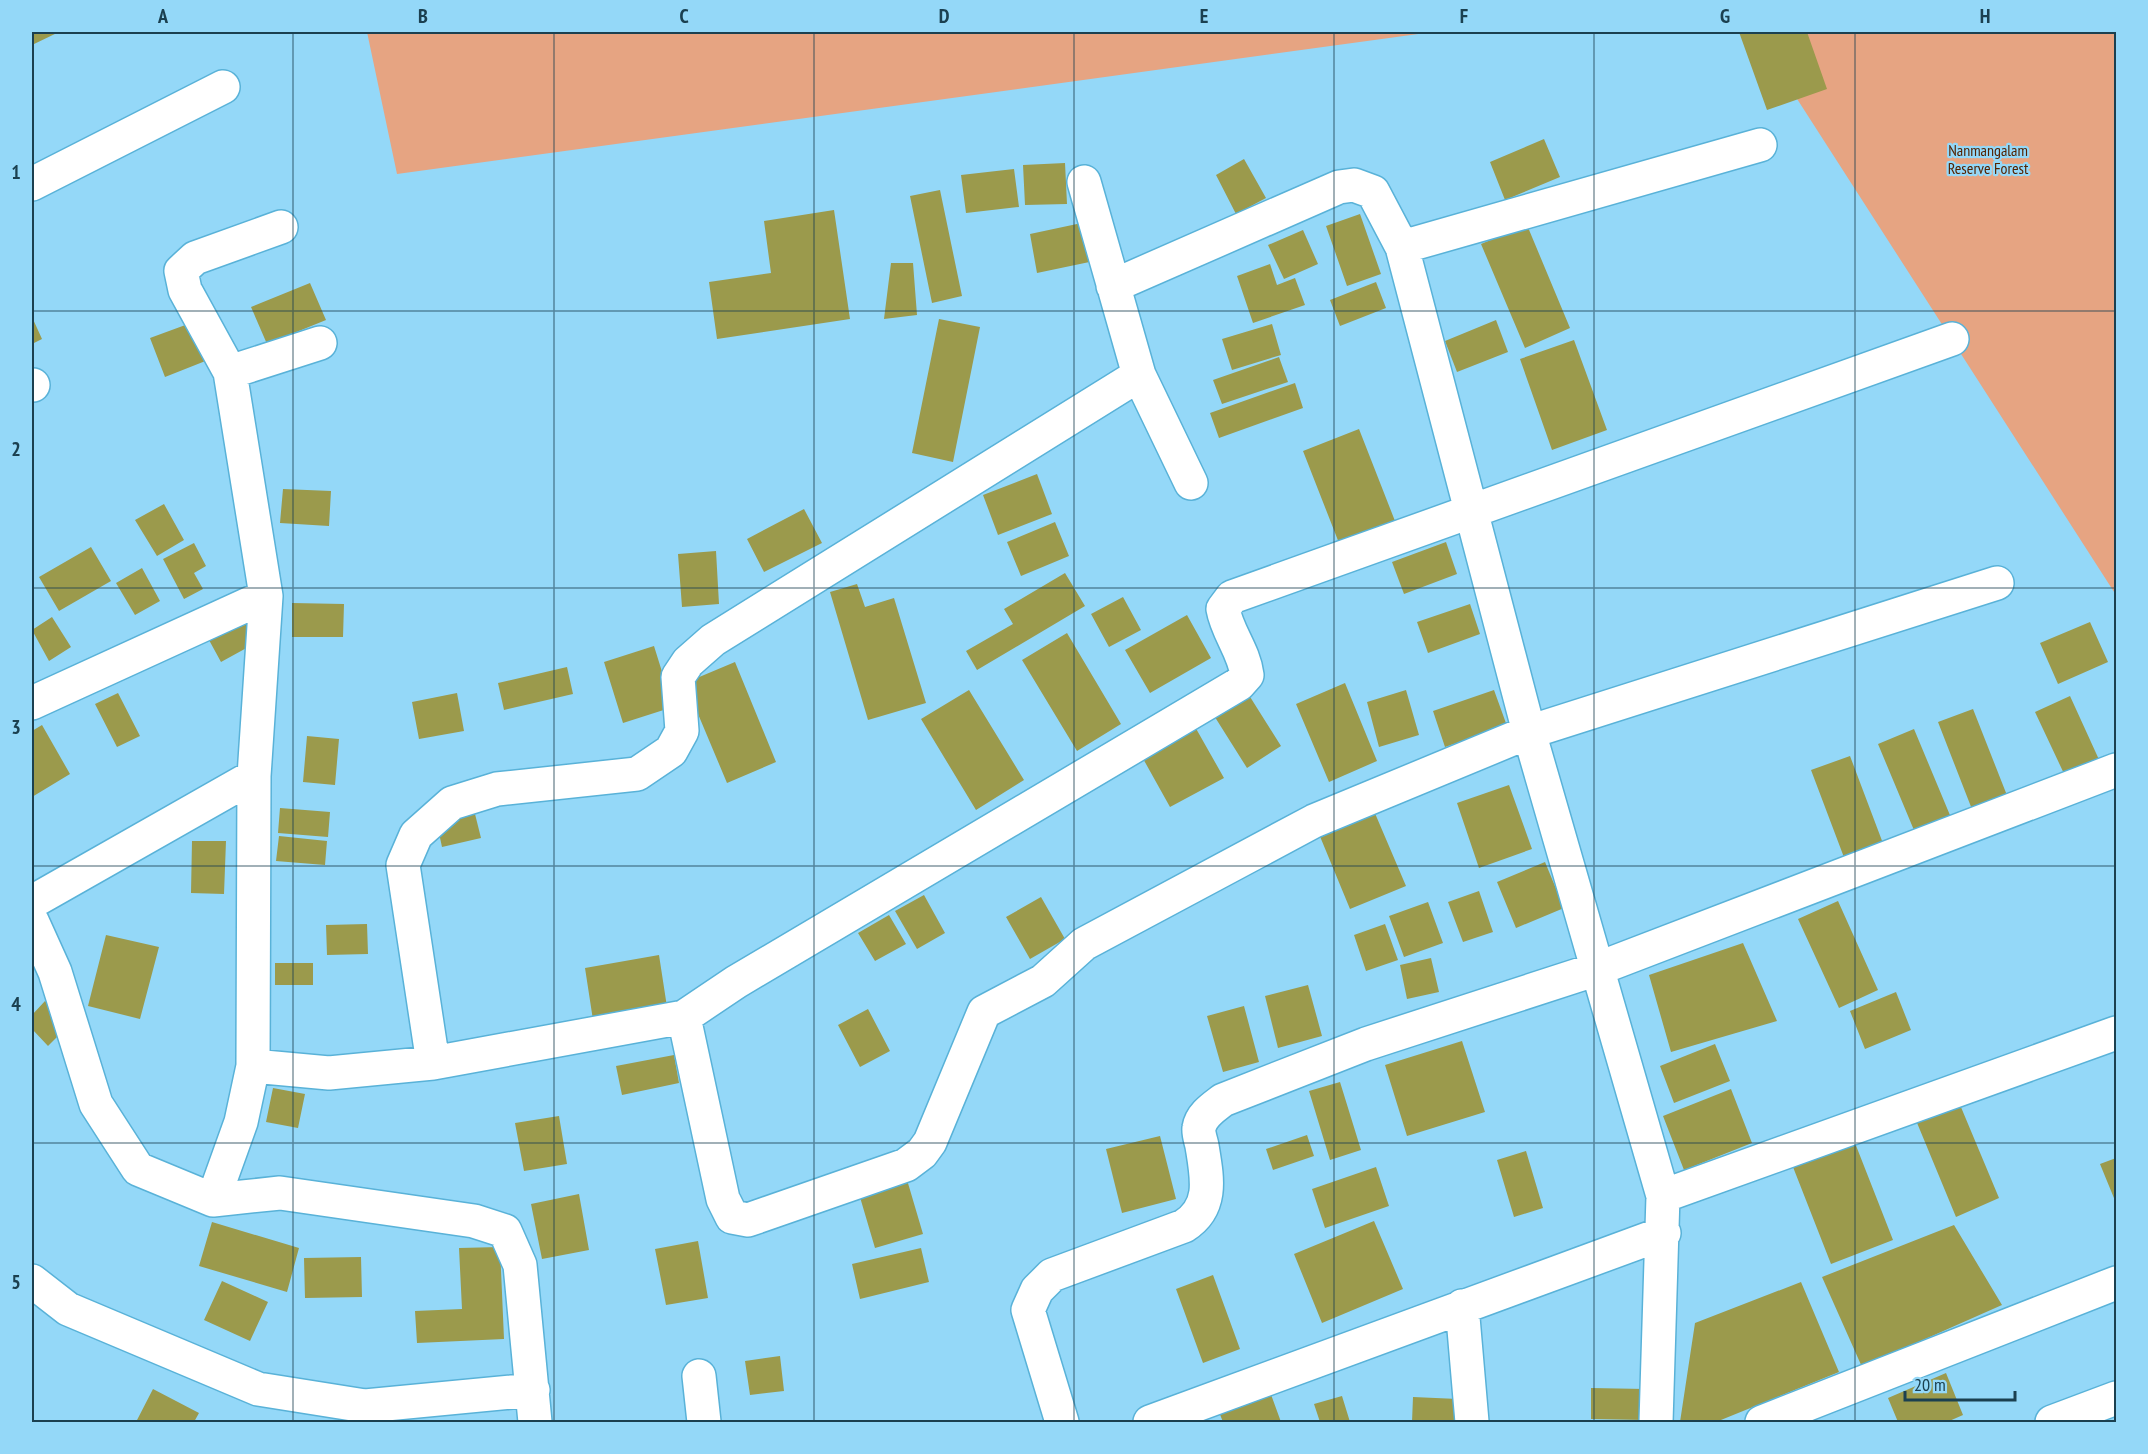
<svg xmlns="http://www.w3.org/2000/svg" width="2148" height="1454" font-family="'PT Sans Narrow',sans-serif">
<rect width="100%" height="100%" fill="#94d8f8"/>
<path fill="#e6a482" d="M367,32H1433L397,174Z
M1754,32H2116V595Z"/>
<path fill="#9b9a4c" d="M32,32H59L32,45Z
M1739,32H1807L1827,89L1767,110Z
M1544,139L1560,177L1505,200L1490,162Z
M1244,159L1266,198L1236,214L1216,175Z
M1065,163L1067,204L1025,205L1023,165Z
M1014,169L1019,207L966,213L961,175Z
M940,190L962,296L932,303L910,196Z
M834,210L850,319L717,339L709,282L771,273L764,221Z
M1360,214L1381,274L1347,286L1326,226Z
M1091,221L1099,260L1037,273L1030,234Z
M1527,225L1570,328L1525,348L1481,244Z
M1303,230L1318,264L1284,279L1268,245Z
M891,263H913L917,315L884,319Z
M1270,264L1277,285L1295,278L1305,305L1253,323L1237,276Z
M1376,282L1386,308L1340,326L1330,300Z
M310,283L326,320L267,344L251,307Z
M32,317L42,339L32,344Z
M939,319L980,327L953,462L912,453Z
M199,320L213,358L165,377L150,338Z
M1496,320L1508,352L1457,372L1445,341Z
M1272,324L1281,355L1232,370L1222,339Z
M1574,340L1607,430L1552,450L1520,359Z
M1279,357L1288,382L1222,404L1213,380Z
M1295,383L1303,408L1219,438L1210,413Z
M1359,429L1395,521L1339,543L1303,451Z
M1037,474L1052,514L998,535L983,495Z
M283,489L331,491L329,526L280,523Z
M164,504L184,540L157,556L135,520Z
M804,509L822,543L764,572L747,539Z
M1055,522L1069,556L1021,576L1007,542Z
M1446,542L1457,574L1404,594L1392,562Z
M194,543L206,566L194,573L203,589L184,599L163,559Z
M91,547L111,581L59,611L39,577Z
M716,551L719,604L682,607L678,554Z
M142,568L160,601L135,615L116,583Z
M1065,573L1085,606L977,670L966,651L1013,624L1004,609Z
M857,584L865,607L894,598L926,703L868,720L830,592Z
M1123,597L1141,630L1109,647L1091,614Z
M292,603L344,604L343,637H292Z
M1470,604L1480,634L1428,653L1417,622Z
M1187,615L1211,658L1150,693L1125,650Z
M52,617L71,647L49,661L32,630Z
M247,619L259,641L221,662L209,640Z
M2090,622L2108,662L2058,684L2040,643Z
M1067,633L1121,724L1077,751L1022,660Z
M654,646L673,707L623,723L604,662Z
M735,662L776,762L727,783L685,683Z
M567,667L573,694L504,710L498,683Z
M1345,683L1377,761L1329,782L1296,704Z
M969,690L1024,780L976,810L921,719Z
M1406,690L1419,735L1379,747L1367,702Z
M1494,690L1507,726L1445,747L1433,711Z
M1247,692L1281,746L1247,768L1213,714Z
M118,693L140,736L117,747L95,704Z
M457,693L464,731L419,739L412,702Z
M2070,696L2101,764L2067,780L2035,712Z
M1973,709L2010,803L1975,817L1938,722Z
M42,725L70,774L32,797V731Z
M1194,725L1224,778L1170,807L1141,755Z
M1914,729L1952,820L1916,835L1878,744Z
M307,736L339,739L335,785L303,782Z
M1850,756L1884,846L1845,860L1811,770Z
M1509,785L1532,849L1479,868L1457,803Z
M280,808L330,812L328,837L278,833Z
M474,810L481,838L442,847L436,819Z
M1374,811L1406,886L1350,909L1319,834Z
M279,836L327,841L325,865L276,861Z
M192,841H226L224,894L191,893Z
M1545,862L1564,908L1516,928L1497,882Z
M1479,891L1493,932L1463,942L1448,902Z
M924,895L945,933L917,949L895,911Z
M1041,897L1065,939L1030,959L1006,917Z
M1838,901L1878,990L1839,1008L1798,919Z
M1428,902L1443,943L1404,957L1389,916Z
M889,915L906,944L875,961L858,933Z
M367,924L368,954L327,955L326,925Z
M1385,924L1398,960L1366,971L1354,935Z
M106,935L159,947L140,1019L88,1006Z
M1743,943L1777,1021L1671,1052L1649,975Z
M659,955L667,1007L593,1020L585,968Z
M1431,958L1439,992L1407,999L1400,965Z
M275,963H313V985H275Z
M1308,985L1322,1036L1278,1048L1265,996Z
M1896,992L1911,1030L1865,1049L1850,1011Z
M45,1001L69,1025L48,1046L32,1029V1015Z
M1244,1006L1259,1062L1223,1072L1207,1016Z
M868,1009L890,1051L860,1067L838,1025Z
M1462,1041L1485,1112L1407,1136L1385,1065Z
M1715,1044L1730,1081L1674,1103L1660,1066Z
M674,1055L679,1083L622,1095L616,1066Z
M1340,1082L1361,1150L1330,1160L1309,1091Z
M273,1088L305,1094L298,1128L266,1122Z
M1731,1089L1752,1143L1684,1170L1663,1116Z
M1958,1100L1999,1198L1956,1217L1915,1118Z
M559,1116L567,1164L524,1171L515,1123Z
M1307,1135L1314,1156L1273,1170L1266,1149Z
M1160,1136L1176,1199L1122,1213L1106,1149Z
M1855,1143L1893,1240L1831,1264L1793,1167Z
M1526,1151L1543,1208L1514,1217L1497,1160Z
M2116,1158V1203L2100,1164Z
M1376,1167L1389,1206L1325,1228L1312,1189Z
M905,1173L923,1234L875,1248L857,1187Z
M579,1194L589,1250L542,1259L531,1204Z
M1374,1221L1403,1289L1322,1323L1294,1254Z
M212,1222L299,1248L287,1292L199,1266Z
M1954,1225L2002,1305L1862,1367L1822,1277Z
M698,1241L708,1298L666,1305L655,1249Z
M500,1247L504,1339L417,1343L415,1311L462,1309L459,1248Z
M921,1248L929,1282L860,1299L852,1264Z
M361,1257L362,1297L305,1298L304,1258Z
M1213,1275L1240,1349L1203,1363L1176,1289Z
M222,1281L268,1302L250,1341L204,1320Z
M1801,1282L1839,1372L1716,1422H1680L1695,1323Z
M780,1356L784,1391L750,1395L745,1361Z
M1946,1373L1963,1415L1947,1422H1898L1888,1398Z
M1591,1388L1645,1389V1420L1591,1419Z
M153,1389L199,1413L194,1422H136Z
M1269,1389L1281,1422H1223L1217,1407Z
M1342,1396L1350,1422H1320L1314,1404Z
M1413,1397L1458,1399L1457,1422H1412Z"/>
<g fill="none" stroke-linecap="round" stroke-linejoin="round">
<defs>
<path id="street" d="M32,184L223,87
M1402,247L1760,145
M1113,286L1339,187L1354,185L1373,192L1402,247L1529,732L1663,1196L1656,1422
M1952,339L1232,597L1223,609C1227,632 1244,651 1247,675L1239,684L736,982L684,1017L723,1199L732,1217L748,1220L906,1165L922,1153L930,1142L984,1012L1043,981L1084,944L1314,821L1529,732L1997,583
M230,372L320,343
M1139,375L1191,483
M32,385H33
M32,703L266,596
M32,902L254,776
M32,921L55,972L96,1104L138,1169L213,1200L280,1193L474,1221L505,1231L520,1265L535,1422
M433,1063L403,865L416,835L452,803L497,789L637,774L671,751L682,731L678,677L688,662L713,640L1139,375L1084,182
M253,1066L329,1073L433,1063L684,1017
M1663,1196L2116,1033
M213,1200L241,1122L253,1066L254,776L266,596L230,372L185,290L181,271L195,258L281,227
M32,1281L68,1309L258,1389L365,1406L533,1390
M1462,1306L1472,1422
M699,1376L704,1422
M1062,1422L1028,1310L1037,1290L1052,1275L1184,1226C1214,1207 1207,1177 1202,1146C1201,1141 1198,1133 1199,1128C1201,1115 1214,1107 1223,1100L1366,1044L1597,969L2116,770
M1150,1422L1664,1233
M1762,1422L2116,1283
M2052,1422L2116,1398"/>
</defs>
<use href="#street" stroke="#59b2d8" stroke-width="36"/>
<use href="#street" stroke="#fff" stroke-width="33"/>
</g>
<path fill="none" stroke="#1b4050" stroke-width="1.5" stroke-opacity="0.55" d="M293,32V1422M554,32V1422M814,32V1422M1074,32V1422M1334,32V1422M1594,32V1422M1855,32V1422M32,311H2116M32,588H2116M32,866H2116M32,1143H2116"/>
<g text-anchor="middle" stroke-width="4.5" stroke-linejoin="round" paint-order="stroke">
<g font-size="16" fill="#542201" stroke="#94d8f8">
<text x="1988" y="156">Nanmangalam<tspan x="1988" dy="18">Reserve Forest</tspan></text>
</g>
</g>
<rect width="2148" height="1454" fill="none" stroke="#94d8f8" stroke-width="66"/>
<path d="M1905 1391v9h110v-9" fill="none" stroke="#1b4050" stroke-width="3"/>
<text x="1914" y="1391" font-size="18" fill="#1b4050" stroke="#94d8f8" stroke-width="4.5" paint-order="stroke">20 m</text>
<rect x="33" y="33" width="2082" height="1388" fill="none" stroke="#1b4050" stroke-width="2"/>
<g font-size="20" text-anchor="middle" font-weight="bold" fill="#1b4050">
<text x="163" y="23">A</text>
<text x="423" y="23">B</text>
<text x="684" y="23">C</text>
<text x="944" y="23">D</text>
<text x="1204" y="23">E</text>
<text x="1464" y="23">F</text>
<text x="1725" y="23">G</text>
<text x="1985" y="23">H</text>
<text x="16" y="179">1</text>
<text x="16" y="456">2</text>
<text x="16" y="734">3</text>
<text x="16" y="1011">4</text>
<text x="16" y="1289">5</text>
</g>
</svg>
